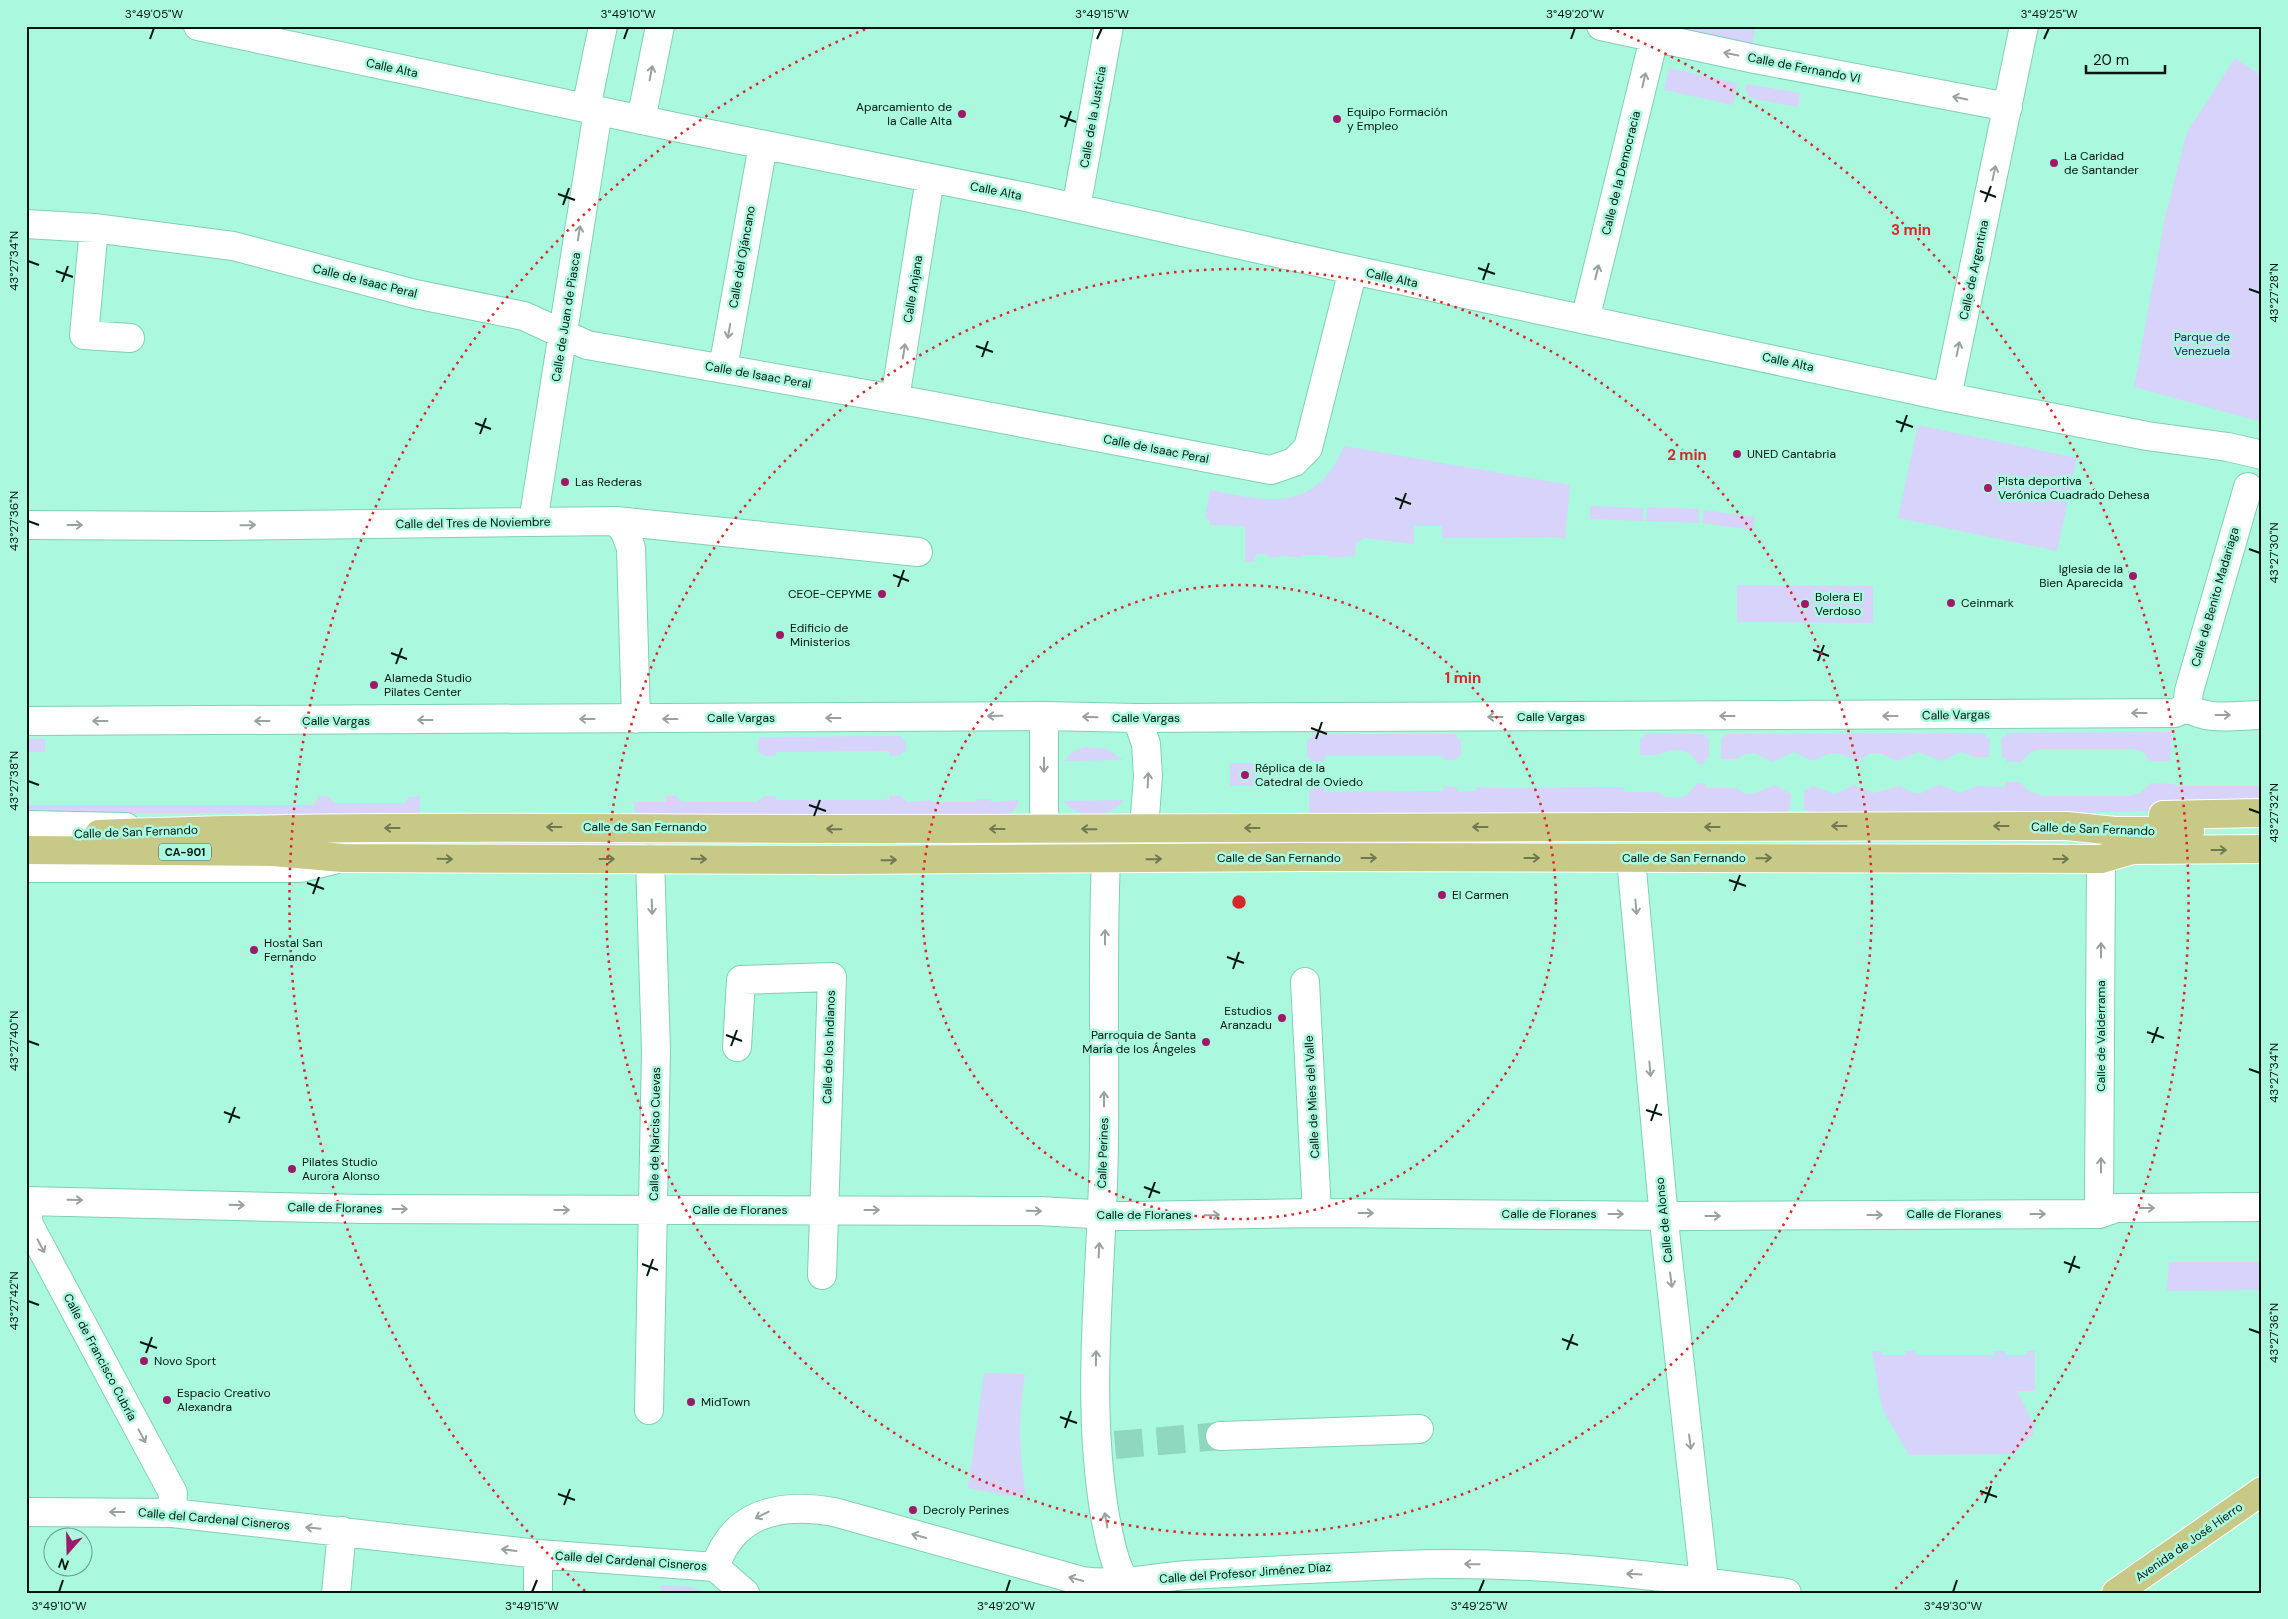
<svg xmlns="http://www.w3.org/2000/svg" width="2288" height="1619" font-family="'DM Sans',sans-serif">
<rect width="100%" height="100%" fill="#aaf9de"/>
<path fill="#d7d3fa" d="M1669,26H1756L1752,45Z
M2235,58L2262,76V422L2134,387L2165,217L2187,132Z
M1669,68L1737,83L1733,105L1664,90Z
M1746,84L1800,93L1798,107L1750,98L1745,88Z
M1918,425L2077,458L2057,551L1898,518Z
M1344,446L1570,485L1565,539L1556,537L1442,538V526H1414V544L1364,538L1356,543L1355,556L1331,558L1326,555H1304L1301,558L1285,556L1270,558L1267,554H1258L1255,557V562H1245V526L1210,525L1209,519H1205L1210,490C1268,502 1316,513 1344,446Z
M1590,506L1643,508V521L1590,519Z
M1647,507L1699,509V523L1646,521Z
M1704,510L1755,517L1753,530L1702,523Z
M1737,585L1873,586V623L1737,622Z
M2170,732L2172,733L2170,761H2150L2143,752L2132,749H2040L2032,751L2021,762H2007L2005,757H2002L2001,738L2006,736L2007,733Z
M1645,733L1704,734L1709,739V758L1705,760L1704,764H1698C1689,747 1675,748 1660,754C1654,756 1646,755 1640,755V739L1644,737Z
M1984,733L1987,738H1990L1989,757H1976L1961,752L1941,761L1918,752L1898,761L1879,753H1871L1858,761L1838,753L1828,754L1813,761L1794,752L1772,762L1755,753L1745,754L1736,759H1721V739L1726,734Z
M1312,734H1456L1458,739H1461V755L1456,758V760H1444L1443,756H1325L1324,761H1312L1307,756V739L1312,737Z
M900,736L905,741L906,750L900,755L889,756V751L776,752L775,756H764L758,752L759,737Z
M26,739H45V752H26Z
M1085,747L1107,749L1123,760L1063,761L1074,751Z
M1230,763H1258L1259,786H1230Z
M2007,782H2020L2027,790L2042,796H2129L2140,793L2151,783L2173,784L2177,786H2262V809L2008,814H1809L1808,811L1804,809V791L1813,786L1835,794L1854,785L1874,793L1900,786C1925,800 1919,790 1940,785L1960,793L1977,786L2004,787Z
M1698,783H1704L1706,788H1736L1744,793L1753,794L1775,785L1791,794L1790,809H1788L1786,815H1312L1309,812V793L1312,787H1324L1325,792L1443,791L1444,786L1456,787L1459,792L1475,791L1478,787L1491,788L1612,787H1623L1625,792H1658L1665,797L1676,798L1686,796Z
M319,796L329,797L335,803H405L409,797L420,796V816H290L249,813H26V805H313Z
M666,796H677L682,802H757L764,796H776V800H889V796H901L907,802L931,800L932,802H975L976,799H991V802L1019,800L1014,811L1001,816H642L634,810V802H666Z
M1124,800C1108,819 1079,820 1063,801Z
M2169,1262H2262V1290L2167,1291Z
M1872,1351H1881L1882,1355H1905V1351H1915L1916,1355H1994V1351H2005L2006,1355H2027V1351H2035V1391H2017L2034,1424L2033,1434L2014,1454L1909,1455L1882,1409Z
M984,1373L1025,1374C1018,1419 1019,1451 1026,1496H1009L968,1488Z
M661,1585L690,1587L707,1593H661Z"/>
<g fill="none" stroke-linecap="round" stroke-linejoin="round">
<path stroke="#90d7bf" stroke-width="28" stroke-dasharray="28 14" stroke-linecap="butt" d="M1115,1445L1220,1436"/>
<defs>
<path id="minor" d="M198,26L680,128L1026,197L1353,270L1947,397L2147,436L2228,447L2262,455
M1601,26L1755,59L2008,107
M586,108L603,26
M641,120L660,26
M1076,208L1109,26
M26,224L94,228L233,246L415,294L524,316L587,345L923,404L1271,470L1294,462L1308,448L1353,270
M94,228L84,335L130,338
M1585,320L1657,26
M723,368L763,145
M1947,397L2024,26
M895,399L930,178
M616,521L625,532L631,548L636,719
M533,522L598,111
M26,525L211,526L616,521L918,552
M2187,707L2189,691L2248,487
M2187,707C2207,722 2238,715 2262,715
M1044,716V809L1048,858
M26,721L1044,716L1137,718L2175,713L2187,707
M26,825L126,827
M1631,859L1666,1240L1704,1580
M26,868H301L334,860
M1305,982L1317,1213
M737,1047L741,980L832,977L822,1275
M26,1201L365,1209L1039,1211L1129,1216L1317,1213L1683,1216L2099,1214L2116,1208L2262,1207
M26,1201L29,1225L173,1493L172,1513
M2099,1214L2101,859
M649,1410L656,1051L650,859
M1220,1436L1419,1429
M26,1512L172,1513L538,1554L715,1567L745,1593
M538,1554V1593
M715,1567C734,1511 782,1503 834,1512L1082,1581C1118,1586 1151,1578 1187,1575C1258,1571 1328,1568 1399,1565C1529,1560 1658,1575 1787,1593
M336,1593L342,1531
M1133,1593C1115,1573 1110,1541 1105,1516C1084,1392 1103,1267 1104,1142C1105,1048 1102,954 1106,859L1144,829L1148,776L1146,744L1137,718"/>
<path id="major" d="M2163,815L2262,813
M99,834C356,824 613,829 870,829C1269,829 1668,826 2067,826L2115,831H2190
M26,850L273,852L343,858L840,860L1301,857L2101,859L2132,850L2262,849
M2116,1593L2262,1491"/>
</defs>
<use href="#minor" stroke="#81d0b5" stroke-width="30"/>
<use href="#major" stroke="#fff" stroke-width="30"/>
<use href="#minor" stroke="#fff" stroke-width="28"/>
<use href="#major" stroke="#c8c987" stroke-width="28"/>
</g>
<defs><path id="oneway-shaft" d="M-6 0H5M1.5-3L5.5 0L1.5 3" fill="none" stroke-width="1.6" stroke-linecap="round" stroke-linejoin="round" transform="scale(1.25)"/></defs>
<g stroke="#99a29f">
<use href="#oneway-shaft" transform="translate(1731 54) rotate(-169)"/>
<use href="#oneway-shaft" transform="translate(651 73) rotate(-79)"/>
<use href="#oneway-shaft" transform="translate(1644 80) rotate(-77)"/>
<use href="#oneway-shaft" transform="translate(1960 98) rotate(-169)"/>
<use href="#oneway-shaft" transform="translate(1994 173) rotate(-78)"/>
<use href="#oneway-shaft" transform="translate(579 233) rotate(-81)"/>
<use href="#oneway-shaft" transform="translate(1597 272) rotate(-76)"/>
<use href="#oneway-shaft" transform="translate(729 331) rotate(100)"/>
<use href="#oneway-shaft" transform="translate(1958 349) rotate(-78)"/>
<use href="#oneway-shaft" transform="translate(904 351) rotate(-81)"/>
<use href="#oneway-shaft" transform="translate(75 525)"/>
<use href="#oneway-shaft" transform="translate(248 525) rotate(-1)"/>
<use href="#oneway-shaft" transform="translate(2139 713) rotate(180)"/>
<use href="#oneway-shaft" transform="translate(2223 715)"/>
<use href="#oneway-shaft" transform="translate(995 716) rotate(179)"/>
<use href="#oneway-shaft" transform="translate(1727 716) rotate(180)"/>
<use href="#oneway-shaft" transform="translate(1890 716) rotate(180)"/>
<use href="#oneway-shaft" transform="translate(1090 717) rotate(-178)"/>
<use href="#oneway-shaft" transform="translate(1495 717) rotate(180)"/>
<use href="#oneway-shaft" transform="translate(833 718) rotate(180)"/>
<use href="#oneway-shaft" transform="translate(587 719) rotate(180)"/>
<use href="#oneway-shaft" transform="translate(670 719) rotate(180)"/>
<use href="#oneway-shaft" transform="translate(425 720) rotate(180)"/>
<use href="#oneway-shaft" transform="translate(100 721) rotate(180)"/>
<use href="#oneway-shaft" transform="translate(262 721) rotate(180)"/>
<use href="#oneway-shaft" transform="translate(1044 765) rotate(90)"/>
<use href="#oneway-shaft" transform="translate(1148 780) rotate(-87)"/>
<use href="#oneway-shaft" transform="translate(652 907) rotate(88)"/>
<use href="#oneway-shaft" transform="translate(1636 907) rotate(85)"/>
<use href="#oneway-shaft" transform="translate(1105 937) rotate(-90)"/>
<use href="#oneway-shaft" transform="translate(2101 950) rotate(-90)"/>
<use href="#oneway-shaft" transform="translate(1650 1069) rotate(85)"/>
<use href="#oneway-shaft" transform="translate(1104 1099) rotate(-90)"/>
<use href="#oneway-shaft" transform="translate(2101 1165) rotate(-90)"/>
<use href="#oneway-shaft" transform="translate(75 1200) rotate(1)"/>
<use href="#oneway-shaft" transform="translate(237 1205) rotate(2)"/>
<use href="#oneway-shaft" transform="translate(2147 1208)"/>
<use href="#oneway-shaft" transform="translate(400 1209)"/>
<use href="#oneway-shaft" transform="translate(562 1210)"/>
<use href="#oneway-shaft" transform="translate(872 1210)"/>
<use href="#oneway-shaft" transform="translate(1034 1211) rotate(1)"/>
<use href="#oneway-shaft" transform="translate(1366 1213)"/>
<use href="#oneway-shaft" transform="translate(1616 1214)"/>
<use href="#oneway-shaft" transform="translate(2038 1214)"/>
<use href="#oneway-shaft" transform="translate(1212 1215) rotate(-1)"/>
<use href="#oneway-shaft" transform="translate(1875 1215)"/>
<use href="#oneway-shaft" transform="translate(1713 1216)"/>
<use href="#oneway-shaft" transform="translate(41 1246) rotate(62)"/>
<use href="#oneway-shaft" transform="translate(1099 1250) rotate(-87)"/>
<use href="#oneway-shaft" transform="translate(1671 1280) rotate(83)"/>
<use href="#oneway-shaft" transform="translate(1096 1358) rotate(-89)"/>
<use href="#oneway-shaft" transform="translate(142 1436) rotate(62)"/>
<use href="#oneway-shaft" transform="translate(1690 1442) rotate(83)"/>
<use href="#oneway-shaft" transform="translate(117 1512) rotate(-180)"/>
<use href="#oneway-shaft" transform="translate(762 1515) rotate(153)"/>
<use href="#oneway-shaft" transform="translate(1106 1520) rotate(-100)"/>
<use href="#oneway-shaft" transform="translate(313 1528) rotate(-174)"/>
<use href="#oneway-shaft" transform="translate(919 1536) rotate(-164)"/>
<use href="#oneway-shaft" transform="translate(509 1550) rotate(-173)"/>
<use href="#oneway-shaft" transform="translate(1472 1564) rotate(-179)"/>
<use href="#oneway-shaft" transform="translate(1634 1574) rotate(-177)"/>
<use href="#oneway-shaft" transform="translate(1076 1579) rotate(-165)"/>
</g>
<g stroke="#6e7851">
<use href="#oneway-shaft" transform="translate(1839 826) rotate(-180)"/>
<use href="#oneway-shaft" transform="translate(2001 826) rotate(-180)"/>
<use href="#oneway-shaft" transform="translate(554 827) rotate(180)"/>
<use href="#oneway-shaft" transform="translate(1480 827) rotate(180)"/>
<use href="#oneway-shaft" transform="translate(1712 827) rotate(180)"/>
<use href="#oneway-shaft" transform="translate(392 828) rotate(180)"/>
<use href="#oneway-shaft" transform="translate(1252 828) rotate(180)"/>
<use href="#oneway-shaft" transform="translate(834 829) rotate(-179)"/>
<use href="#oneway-shaft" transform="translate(997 829) rotate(180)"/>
<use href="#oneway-shaft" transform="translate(1089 829) rotate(-179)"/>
<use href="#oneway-shaft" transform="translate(2219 850)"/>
<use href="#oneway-shaft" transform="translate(1369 858)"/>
<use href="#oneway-shaft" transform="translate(1532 858)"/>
<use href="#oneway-shaft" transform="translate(1764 858) rotate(-1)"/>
<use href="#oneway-shaft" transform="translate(445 859) rotate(1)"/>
<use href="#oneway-shaft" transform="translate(607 859)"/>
<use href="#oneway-shaft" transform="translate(699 859) rotate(1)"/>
<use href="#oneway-shaft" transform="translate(1154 859) rotate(-1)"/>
<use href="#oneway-shaft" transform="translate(2061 859)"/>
<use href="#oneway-shaft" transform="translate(889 860) rotate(-1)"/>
</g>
<path fill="none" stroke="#00160f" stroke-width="2" d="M150,39L154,28M624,39L628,28M1097,39L1102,28M1571,39L1575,28M2044,39L2049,28M1060,116L1076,122M1065,127L1071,111M1980,191L1996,197M558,194L575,200M1985,202L1991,186M563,205L569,188M28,261L39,265M1478,268L1495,274M56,271L73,277M1483,280L1489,263M62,282L68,266M2249,289L2260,293M976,346L993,352M982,357L988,341M1896,421L1913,427M475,423L491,429M1901,432L1907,415M480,434L486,418M1395,498L1411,504M1400,509L1406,493M28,521L39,525M2249,549L2260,553M893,575L909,581M898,587L904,570M1813,650L1829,656M391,653L407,659M1818,661L1824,645M396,664L402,648M1311,728L1327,734M1316,739L1322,722M28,781L39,785M809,805L826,811M2249,809L2260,813M814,816L820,800M1729,880L1746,886M307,883L324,889M1734,891L1740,875M313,894L319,877M1227,957L1244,963M1233,969L1239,952M2147,1032L2164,1038M726,1035L742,1041M28,1041L39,1045M2152,1043L2158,1027M731,1046L737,1030M2249,1069L2260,1073M1646,1110L1662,1115M224,1112L240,1118M1651,1121L1657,1104M229,1123L235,1107M1144,1187L1160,1193M1149,1198L1155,1182M2064,1262L2080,1268M642,1264L658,1270M2069,1273L2075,1256M647,1276L653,1259M28,1301L39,1305M2249,1329L2260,1333M1562,1339L1578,1345M140,1342L157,1348M1567,1350L1573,1334M146,1353L152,1337M1060,1417L1077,1423M1065,1428L1071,1411M1980,1491L1997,1497M558,1494L575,1500M1985,1503L1991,1486M564,1505L570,1489M59,1592L63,1580M532,1592L537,1580M1006,1592L1010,1580M1479,1592L1484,1580M1953,1592L1957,1580"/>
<g fill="none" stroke="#d62828" stroke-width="2.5" stroke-dasharray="2.5 5">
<circle cx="1239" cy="902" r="317"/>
<circle cx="1239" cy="902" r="633"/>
<path d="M585 1591A950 950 0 0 1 868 28M1610 28A950 950 0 0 1 1893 1591"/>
</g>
<g fill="#9e1968" stroke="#aaf9de" stroke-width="2">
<circle cx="962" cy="114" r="5"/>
<circle cx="1337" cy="119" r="5"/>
<circle cx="2054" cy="163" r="5"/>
<circle cx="1737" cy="454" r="5"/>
<circle cx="565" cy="482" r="5"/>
<circle cx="1988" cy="488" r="5"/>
<circle cx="2133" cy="576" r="5"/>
<circle cx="882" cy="594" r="5"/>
<circle cx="1951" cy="603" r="5"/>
<circle cx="1805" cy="604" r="5"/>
<circle cx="780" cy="635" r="5"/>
<circle cx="374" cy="685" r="5"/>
<circle cx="1245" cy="775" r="5"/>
<circle cx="1442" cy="895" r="5"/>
<circle cx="254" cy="950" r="5"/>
<circle cx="1282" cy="1018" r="5"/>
<circle cx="1206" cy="1042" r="5"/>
<circle cx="292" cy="1169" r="5"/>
<circle cx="144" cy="1361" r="5"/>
<circle cx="167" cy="1400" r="5"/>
<circle cx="691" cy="1402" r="5"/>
<circle cx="913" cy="1510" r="5"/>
</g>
<g text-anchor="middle" stroke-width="5" stroke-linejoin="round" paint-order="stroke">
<rect fill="#aaf9de" stroke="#335a4d" stroke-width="1" x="159" y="843.5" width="52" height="17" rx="4"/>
<g font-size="11" font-weight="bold" fill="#00160f">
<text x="185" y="856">CA-901</text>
</g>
<g font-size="12" fill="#00160f" stroke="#aaf9de">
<text transform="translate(392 68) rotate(12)" y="4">Calle Alta</text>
<text transform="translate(1804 68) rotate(11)" y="4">Calle de Fernando VI</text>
<text transform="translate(1093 117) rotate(-80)" y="4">Calle de la Justicia</text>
<text transform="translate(1621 173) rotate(-76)" y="4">Calle de la Democracia</text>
<text transform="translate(996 191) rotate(11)" y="4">Calle Alta</text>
<text transform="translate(742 257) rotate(-80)" y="4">Calle del Ojáncano</text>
<text transform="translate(1974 270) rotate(-78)" y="4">Calle de Argentina</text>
<text transform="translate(1392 278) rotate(12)" y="4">Calle Alta</text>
<text transform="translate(365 281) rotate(14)" y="4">Calle de Isaac Peral</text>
<text transform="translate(913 289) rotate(-81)" y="4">Calle Anjana</text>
<text transform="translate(566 317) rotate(-81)" y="4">Calle de Juan de Piasca</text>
<text transform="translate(1788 362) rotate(12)" y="4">Calle Alta</text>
<text transform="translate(758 375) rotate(10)" y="4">Calle de Isaac Peral</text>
<text transform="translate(1156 449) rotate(11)" y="4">Calle de Isaac Peral</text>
<text transform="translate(473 523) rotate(-1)" y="4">Calle del Tres de Noviembre</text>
<text transform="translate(2215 597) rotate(-74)" y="4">Calle de Benito Madariaga</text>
<text transform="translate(1956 715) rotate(-1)" y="4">Calle Vargas</text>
<text x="1551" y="721">Calle Vargas</text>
<text x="741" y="722">Calle Vargas</text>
<text x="1146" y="722">Calle Vargas</text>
<text x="336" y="725">Calle Vargas</text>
<text x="645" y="831">Calle de San Fernando</text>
<text transform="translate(2093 829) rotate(2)" y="4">Calle de San Fernando</text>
<text transform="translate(136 832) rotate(-2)" y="4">Calle de San Fernando</text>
<text x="1279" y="862">Calle de San Fernando</text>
<text x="1684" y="862">Calle de San Fernando</text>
<text transform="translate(2101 1036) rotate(-90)" y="4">Calle de Valderrama</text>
<text transform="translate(829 1047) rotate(-88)" y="4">Calle de los Indianos</text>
<text transform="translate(1312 1097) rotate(-93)" y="4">Calle de Mies del Valle</text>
<text transform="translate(655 1134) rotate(-89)" y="4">Calle de Narciso Cuevas</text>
<text transform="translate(1103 1153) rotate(-88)" y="4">Calle Perines</text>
<text transform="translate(335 1208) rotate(1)" y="4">Calle de Floranes</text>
<text x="740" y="1214">Calle de Floranes</text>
<text x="1549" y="1218">Calle de Floranes</text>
<text x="1954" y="1218">Calle de Floranes</text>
<text x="1144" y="1219">Calle de Floranes</text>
<text transform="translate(1664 1220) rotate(-96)" y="4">Calle de Alonso</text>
<text transform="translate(100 1357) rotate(62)" y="4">Calle de Francisco Cubría</text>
<text transform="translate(214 1519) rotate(5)" y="4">Calle del Cardenal Cisneros</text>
<text transform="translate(2189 1542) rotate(-35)" y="4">Avenida de José Hierro</text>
<text transform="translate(631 1561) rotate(4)" y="4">Calle del Cardenal Cisneros</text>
<text transform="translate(1245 1573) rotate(-4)" y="4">Calle del Profesor Jiménez Díaz</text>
</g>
<g font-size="12" fill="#00160f" stroke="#aaf9de" text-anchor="start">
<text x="952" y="111" text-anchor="end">Aparcamiento de<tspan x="952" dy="14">la Calle Alta</tspan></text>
<text x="1347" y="116">Equipo Formación<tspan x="1347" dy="14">y Empleo</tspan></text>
<text x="2064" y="160">La Caridad<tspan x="2064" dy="14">de Santander</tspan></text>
<text x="1747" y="458">UNED Cantabria</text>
<text x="1998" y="485">Pista deportiva<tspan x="1998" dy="14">Verónica Cuadrado Dehesa</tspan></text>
<text x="575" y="486">Las Rederas</text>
<text x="2123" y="573" text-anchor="end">Iglesia de la<tspan x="2123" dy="14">Bien Aparecida</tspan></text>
<text x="872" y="598" text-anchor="end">CEOE-CEPYME</text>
<text x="1815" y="601">Bolera El<tspan x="1815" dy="14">Verdoso</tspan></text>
<text x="1961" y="607">Ceinmark</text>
<text x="790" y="632">Edificio de<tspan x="790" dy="14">Ministerios</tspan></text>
<text x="384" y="682">Alameda Studio<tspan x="384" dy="14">Pilates Center</tspan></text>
<text x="1255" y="772">Réplica de la<tspan x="1255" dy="14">Catedral de Oviedo</tspan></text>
<text x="1452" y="899">El Carmen</text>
<text x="264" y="947">Hostal San<tspan x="264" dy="14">Fernando</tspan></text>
<text x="1272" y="1015" text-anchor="end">Estudios<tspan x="1272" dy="14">Aranzadu</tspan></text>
<text x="1196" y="1039" text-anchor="end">Parroquia de Santa<tspan x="1196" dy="14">María de los Ángeles</tspan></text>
<text x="302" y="1166">Pilates Studio<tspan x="302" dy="14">Aurora Alonso</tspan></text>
<text x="154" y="1365">Novo Sport</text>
<text x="177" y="1397">Espacio Creativo<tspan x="177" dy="14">Alexandra</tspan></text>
<text x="701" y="1406">MidTown</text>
<text x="923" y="1514">Decroly Perines</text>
</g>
<g font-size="12" fill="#31116e" stroke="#aaf9de">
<text x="2202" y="341">Parque de<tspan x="2202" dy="14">Venezuela</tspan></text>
</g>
</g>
<circle cx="1239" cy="902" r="8" fill="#d62828" stroke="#aaf9de" stroke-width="2.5"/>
<g font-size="15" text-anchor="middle" font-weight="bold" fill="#d62828" stroke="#aaf9de" stroke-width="5" stroke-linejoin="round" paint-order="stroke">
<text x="1911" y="235">3 min</text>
<text x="1687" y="460">2 min</text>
<text x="1463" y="683">1 min</text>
</g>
<rect width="2288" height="1619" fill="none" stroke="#aaf9de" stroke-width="55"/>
<g transform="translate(68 1552) rotate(200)"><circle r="24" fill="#aaf9de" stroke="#669e8b"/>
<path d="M0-4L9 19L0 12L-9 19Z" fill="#9e1968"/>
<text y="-8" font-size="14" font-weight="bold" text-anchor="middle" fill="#00160f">N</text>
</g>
<path d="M2086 65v8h79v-8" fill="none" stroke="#00160f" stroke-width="2.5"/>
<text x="2093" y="65" font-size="15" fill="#00160f" stroke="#aaf9de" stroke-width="4" paint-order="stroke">20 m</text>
<rect x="28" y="28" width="2232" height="1564" fill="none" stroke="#00160f" stroke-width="2"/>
<g font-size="12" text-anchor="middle" fill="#00160f">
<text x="154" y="18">3°49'05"W</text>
<text x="628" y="18">3°49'10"W</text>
<text x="1102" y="18">3°49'15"W</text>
<text x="1575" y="18">3°49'20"W</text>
<text x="2049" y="18">3°49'25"W</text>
<text transform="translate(14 261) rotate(-90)" y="4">43°27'34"N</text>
<text transform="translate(2274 293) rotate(-90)" y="4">43°27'28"N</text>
<text transform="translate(14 521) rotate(-90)" y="4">43°27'36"N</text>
<text transform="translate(2274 553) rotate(-90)" y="4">43°27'30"N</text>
<text transform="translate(14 781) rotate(-90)" y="4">43°27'38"N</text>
<text transform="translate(2274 813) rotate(-90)" y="4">43°27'32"N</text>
<text transform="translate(14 1041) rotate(-90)" y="4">43°27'40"N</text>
<text transform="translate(2274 1073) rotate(-90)" y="4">43°27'34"N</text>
<text transform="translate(14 1301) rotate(-90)" y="4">43°27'42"N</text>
<text transform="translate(2274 1333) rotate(-90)" y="4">43°27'36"N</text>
<text x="59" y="1610">3°49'10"W</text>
<text x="532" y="1610">3°49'15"W</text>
<text x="1006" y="1610">3°49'20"W</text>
<text x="1479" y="1610">3°49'25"W</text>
<text x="1953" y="1610">3°49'30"W</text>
</g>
</svg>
